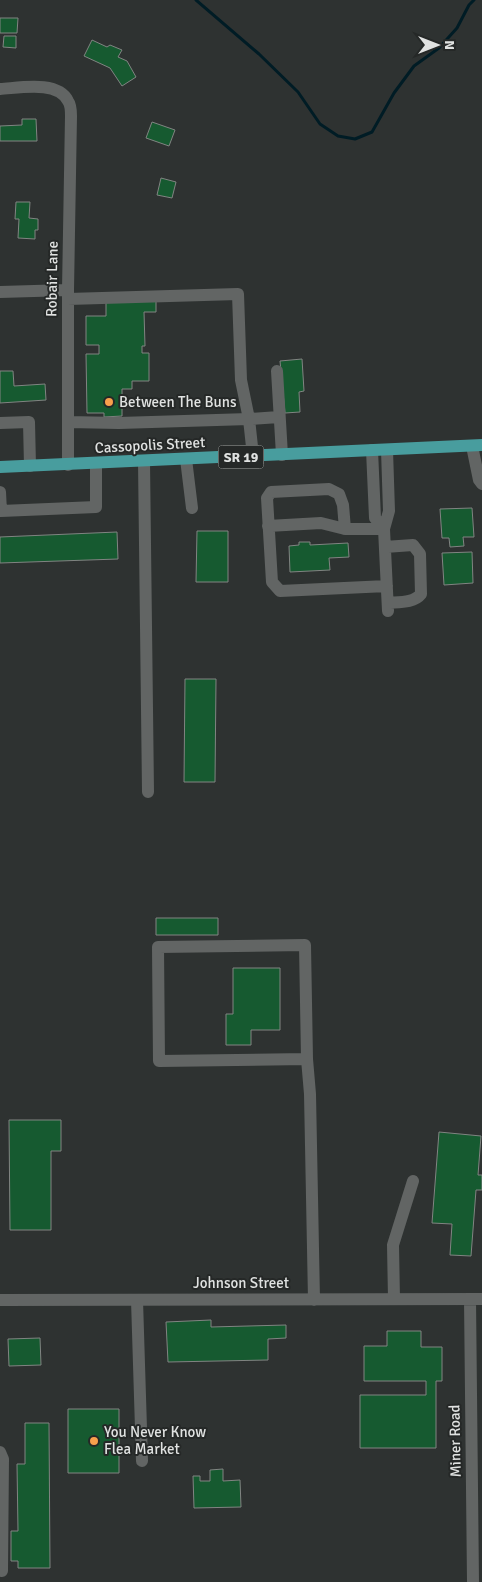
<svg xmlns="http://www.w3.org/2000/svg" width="482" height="1582" font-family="Signika,sans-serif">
<rect width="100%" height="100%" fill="#2e3231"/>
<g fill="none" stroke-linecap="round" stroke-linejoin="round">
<path stroke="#001c25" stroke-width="3" d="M196,0L259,54L298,92L320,124L338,136L355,139L372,132L394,93L414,66L439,48L457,28L469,5L474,0"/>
</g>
<path fill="#165a30" stroke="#818482" d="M0,18H18L17,33H0Z
M4,36H16V48L3,47Z
M92,40L107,47L110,45L122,50L118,57L127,61L136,77L122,86L110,68L84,56Z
M22,119H36L37,141H0V126L22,125Z
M152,122L175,130L169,146L146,138Z
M161,178L176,182L172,198L157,195Z
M16,202H30L29,218L38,219V230H35V239L18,238L19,219H15Z
M156,300V312H144L145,346H142V353H149V381H132V389H122V398H127V407H122V416L104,417V413H87L86,354H99V345H86V316H106V301Z
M302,359L304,391L299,392L300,412L285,413L280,361Z
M0,371H13L14,386L45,384L46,400L0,403Z
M472,508L474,537H463L464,546L450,547L449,538H442L440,509Z
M197,531H228V582H196Z
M117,532L118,559L0,563V537Z
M299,542H310V545L348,543L349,557L329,558L330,570L290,572L289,546L299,545Z
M472,552L473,583L444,585L442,553Z
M185,679H216L215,782H184Z
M156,918H218V935H156Z
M233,968H280V1030H251V1045H226V1014H233Z
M9,1120H61V1151H51V1230H10Z
M439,1132L481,1136L478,1175H482V1190H476L471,1256L450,1255L452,1224L432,1223Z
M211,1320V1327L286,1325V1338L268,1339V1360L168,1362L166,1322Z
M387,1331H421V1347H442V1381H436V1448H360V1395H426V1381H364V1346H387Z
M40,1338L41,1365L9,1366L8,1339Z
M68,1409H119V1473H68Z
M25,1423H49L50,1568H18V1561H11V1531H18L17,1464H25Z
M223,1469V1481L240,1480L241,1507L194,1508L193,1476H200V1481H210V1470Z"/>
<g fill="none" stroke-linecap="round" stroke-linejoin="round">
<path stroke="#626564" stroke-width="12" d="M0,89C19,88 58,80 68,101C71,105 71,111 71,116L68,290V465
M0,292L68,290
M68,299L238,294L241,380L249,419L279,417
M277,371L282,455
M68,422L119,423L249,419L253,456
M0,423L29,422L30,466
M472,446L479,480L482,484
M372,450L375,518L384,529
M387,450L389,511L384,529L388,611
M186,459L192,508
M144,461L148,792
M0,492L1,511L96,507V464
M268,526L321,523L345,529
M384,529H345L343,505L339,494L329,489L271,492L267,498L272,582L280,591L387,586
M385,547L413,545L420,554L421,594C414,603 399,602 388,603
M307,1059L159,1061L158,947L305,945L307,1059L310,1094L314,1300
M394,1299L393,1245L413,1181
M470,1299L473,1582
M0,1300L482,1299
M137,1300L142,1461
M0,1452L3,1459L2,1571"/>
<path stroke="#489d9e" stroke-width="12" d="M0,467L482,445"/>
</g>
<g fill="#f9a04c" stroke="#252827" stroke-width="2">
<circle cx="109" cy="402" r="5"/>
<circle cx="94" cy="1441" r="5"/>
</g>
<g text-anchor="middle" stroke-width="4" stroke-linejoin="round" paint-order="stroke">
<rect fill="#252827" stroke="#a8aaa9" stroke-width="1" x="218.5" y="445.5" width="45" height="23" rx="4"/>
<g font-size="14" font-weight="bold" fill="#e0e2e1">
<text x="241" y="462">SR 19</text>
</g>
<g font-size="15" fill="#e0e2e1" stroke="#252827">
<text transform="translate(52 279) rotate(-89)" y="5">Robair Lane</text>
<text transform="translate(150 445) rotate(-3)" y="5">Cassopolis Street</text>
<text x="241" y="1288">Johnson Street</text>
<text transform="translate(455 1441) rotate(-91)" y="5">Miner Road</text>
</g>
<g font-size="15" fill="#e0e2e1" stroke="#252827" text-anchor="start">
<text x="119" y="407">Between The Buns</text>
<text x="104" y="1437">You Never Know<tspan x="104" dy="17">Flea Market</tspan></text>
</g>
</g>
<g transform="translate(437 45) rotate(90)" stroke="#252827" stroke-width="4" paint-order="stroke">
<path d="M0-4L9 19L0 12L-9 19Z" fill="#e0e2e1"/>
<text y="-8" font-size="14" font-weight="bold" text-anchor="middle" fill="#e0e2e1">N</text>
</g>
</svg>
